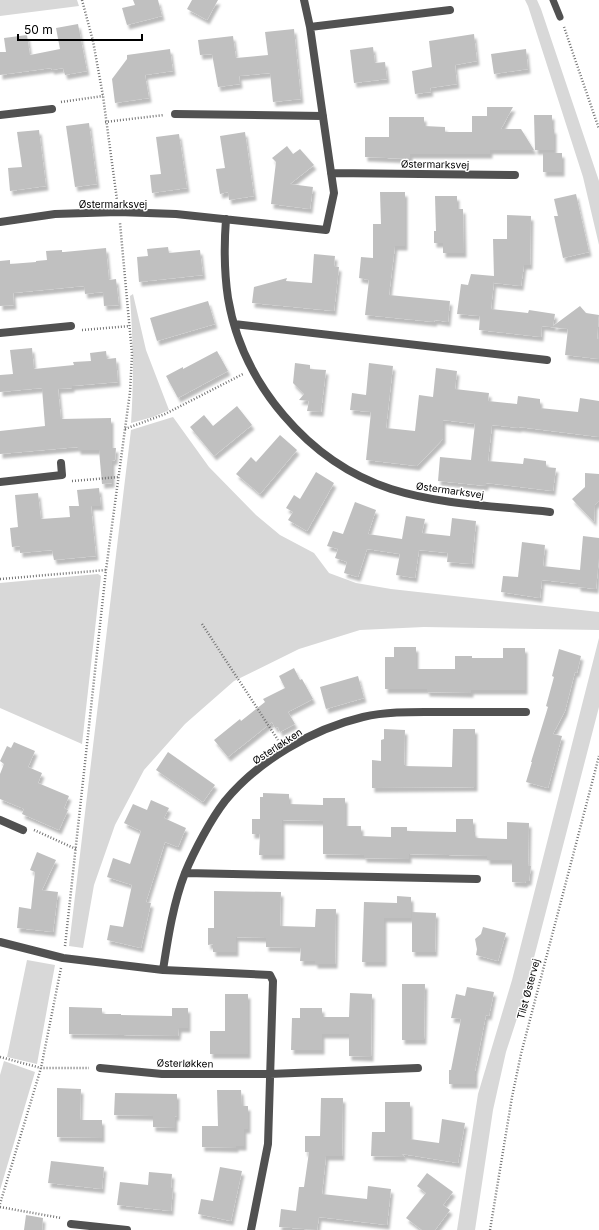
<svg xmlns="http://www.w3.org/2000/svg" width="599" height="1230" font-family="Inter,sans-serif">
<defs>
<filter id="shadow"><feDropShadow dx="2.5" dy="4.5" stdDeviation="1" flood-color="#0004"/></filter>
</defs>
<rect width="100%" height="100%" fill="#fff"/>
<path fill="#d8d8d8" d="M0,0H77L79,6L0,16Z
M525,0H537L541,9L599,181V245L583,177L528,6Z
M133,294L146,350L169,410L153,417L131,423C134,380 133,339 130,296Z
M173,417L209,467L256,515L280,535L314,553L329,573L356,583L391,589L599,612V630L424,627L360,630L299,649L234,681L185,724L144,770L115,825L94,885L83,948L69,946L131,430Z
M98,574L101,576L82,744L0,708V583Z
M599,638V707L523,1000L506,1052L493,1110L475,1230H457L478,1094L512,980Z
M27,960L55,965L37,1064L7,1057Z
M4,1061L35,1072L0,1190V1075Z"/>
<path fill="#c0c0c0" filter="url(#shadow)" d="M133,0H158L162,16L127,25L122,8L135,5Z
M192,0H218L207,20L187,9Z
M78,24L87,71L65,75L63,68L52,70L51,68L0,75V52H6L4,38L27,35L30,55L60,49L56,28Z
M294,29L301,99L273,102L270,73L239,76L240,84L218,87L212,54L200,55L198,40L233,36L236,58L268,55L265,32Z
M474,34L477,61L455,65L457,84L430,88L431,92L415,94L412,71L432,67L429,41Z
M373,47L375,63L385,62L387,79L354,83L350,50Z
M170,49L173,71L145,75L149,98L115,103L112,79L127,59V55Z
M526,49L528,69L494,74L491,54Z
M487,107H513L501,129H521L534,150H490V154H410V159L365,157V137H389V117H424V126L445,127V132H472V116H487Z
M534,115H552V129H554V150H535Z
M89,123L97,184L75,187L66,126Z
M39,130L46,186L10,191L8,168L22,167L17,132Z
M245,132L254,196L229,200L228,192L220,194L216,169L225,168L220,136Z
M179,134L187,188L152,193L150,175L161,174L156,137Z
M287,146L293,154L300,149L314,165L290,184L313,187L310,209L271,204L276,162L272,158Z
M543,153H562V172H543Z
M380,192H405V246H395L389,295L450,301L448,322L435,320L434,322L365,315L369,280L359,278L361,257L373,258V224H381Z
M576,194L589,252L563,258L554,216H558L554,199Z
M435,196H457V209H463L464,253H443V243H434V231H436Z
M507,215L531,216L530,265H524L521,286L494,283V281L491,309L528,313L529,310L555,314L553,326L580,306L586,313L599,315L597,339H599V359L565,355L568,329L542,326L541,337L479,330L480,316L457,314L461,284L468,285L471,274L494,276L493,239H507Z
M168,247L169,253L200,250L203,275L139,282L137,257L148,256L147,249Z
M106,248L109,280L116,279L119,305L104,306L103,292L85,294L84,286L13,293L14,305L0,306V261L10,260V264L36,262V261L47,260L46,251L62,250V252H64Z
M314,254L335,256L334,266L339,267L334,311L252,303L254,287L287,278L286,281L312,283Z
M208,301L215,324L157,341L150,318Z
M32,348L34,369L74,365L73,362L91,361L90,353L106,351L107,359L116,358L118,382L72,386V388L58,389L61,419L111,418V448H116L115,460L112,461V483L102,484L99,450H78V447L0,454V431L45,426L42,388L0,392V375L13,374L10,350Z
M217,351L228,371L178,398L166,376L183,367V369Z
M295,363L310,365V369L326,370L321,412L307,411L309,401L299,400L304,394L293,383Z
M369,363L393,366L386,428L415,431L419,395L433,397L436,368L457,371L455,389L489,393L488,401L517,404L518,396L540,399V408L578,412L580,398L599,401V437L519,427V428L492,425L488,461L523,464L524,458L546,461V467L556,468L553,491L486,483V486L438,481L440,457L471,460L475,424L443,420V439L417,466L366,460L371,412L350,410L352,393L366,395Z
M237,406L252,425L214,456L190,427L204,415L213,426Z
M280,435L297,450L260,494L236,474L251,457L256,462Z
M316,472L334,483L307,531L288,520L293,512L286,508L294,495L300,499Z
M585,473L599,474V501L595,505L594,522L572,499L585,487Z
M99,488L101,506H91L96,556L54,560L52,550L20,553V546L12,547L10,528L18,527L15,495L38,493L41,519L70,517L69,506H79L77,490Z
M355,502L376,510L368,534L402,539L406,516L425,519L422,533L450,536L452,518L476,521L472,564L447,562L448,553L419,550L415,578L396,575L400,554L367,549L358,577L344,573L347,562L335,558L338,549L327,546L333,531L343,534Z
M583,536L599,538V558L596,589L578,587V584L542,580L540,598L501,592L503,576L518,577L522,542L545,545L543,566L580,570Z
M394,647H416V669H455V656H472V658H503V648H525V690H471V693L427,692V689H385V657H394Z
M559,649L581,656L577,673L575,672L565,711L553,734L562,736L548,788L526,782L532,762H531L548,707L546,706L554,677L552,676Z
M294,668L300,680L302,679L313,699L288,712L295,724L280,732L278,727L275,728L272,722L228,757L214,740L240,719L241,721L265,702L263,699L285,688L279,676Z
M358,676L364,698L326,709L320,687Z
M384,729L405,730L404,766L452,767L453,729H475V787L372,788V760L381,761V740L384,739Z
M14,742L35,751L28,767L42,773L38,783L69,796L64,808L68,810L59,830L22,814L24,809L0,799V774L4,764L0,761L7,746L11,748Z
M168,752L215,785L203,802L156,770Z
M263,793L289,794V804L323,805V798H345V826H361V836L391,837V827H407V831L456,832V819H473V832H475V838L507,839V822L529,823L528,866H531L529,881H526L525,883L512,882V860H487V856L409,854V859L364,858V855L323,854V821L282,820V855H259L260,834H252V819H260V797H263Z
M151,800L169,808L164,818L186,828L178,847L165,842L146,902L151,903L141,948L107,940L110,925L123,927L132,885L107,877L113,858L130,864L141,831L124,823L133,804L147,810Z
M37,852L56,860L42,890L58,892L53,932L17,928L19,907L31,909L35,872L30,870Z
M214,891L281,892L280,926L315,927L316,909H336L335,964H315V961H300L301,948L266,947V938L236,937V952H213V944L208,945V928H214Z
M397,896L411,897V918H384V962H362L364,902L397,903Z
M412,912L436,913L435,952H412Z
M483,927L506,933L498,961L476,955L477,949L475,939L481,934Z
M402,984H425L424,1040H402Z
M467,987L494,992L489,1016L486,1015L475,1071V1084H449V1070H451L461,1019L451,1018L456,994L465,996Z
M350,993L372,994L371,1057L349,1056V1034H322V1050H291L292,1018H300V1008H322V1017H349Z
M225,994H248V1054H210V1031H225Z
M69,1007L102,1008V1014H121V1015L172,1016V1008H188V1028H179L178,1036L69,1034Z
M57,1088L81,1089L80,1120H102V1138L57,1137Z
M217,1090H241L242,1106H248V1129H244V1146H236V1148L202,1147V1126H218Z
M115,1093L177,1094V1117L175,1116V1128L153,1127V1116L114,1115Z
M321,1098H343L342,1156H326L322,1194L367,1199L368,1186L391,1189L387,1225L319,1217L317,1230L279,1227L281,1209L296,1211L299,1187H304L309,1152H305V1136H320Z
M385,1102H410V1139L439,1143L442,1119L465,1123L458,1163L402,1154L405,1157L371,1156L372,1132H385Z
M51,1161L104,1167L102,1189L48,1183Z
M220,1167L242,1171L231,1221L198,1214L201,1199L213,1201Z
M149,1172L172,1174L171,1188H173L171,1211L117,1205L120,1182L148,1185Z
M427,1173L453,1192L443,1205L450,1210L435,1230H422L406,1218L426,1193L417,1186Z
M26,1215L43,1218L42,1230H24Z"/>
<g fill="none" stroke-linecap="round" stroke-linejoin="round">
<path stroke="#737373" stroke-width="2.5" stroke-dasharray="1 2" stroke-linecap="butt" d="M82,0L93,41L103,96L117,200
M564,27L599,129
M61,102L103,96
M105,122L164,115
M82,330L130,326
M125,429L165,414L243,374
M72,481L119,477
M0,579L106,570
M202,624L278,740
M34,830L76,849
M65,946L106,570L130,392L132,354L120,223
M0,1057L41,1068H89
M0,1204L41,1068L61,968
M0,1207L61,1218
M490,1230L512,1097L521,1054L599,756"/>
<path stroke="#515151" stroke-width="7" d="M553,0L560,17"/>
<path stroke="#515151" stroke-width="8" d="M310,27L450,10
M175,114L323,116
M0,115L52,109
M331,173L515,175
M226,219C224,245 224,271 228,298C242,383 308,462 391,489C442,505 497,506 550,512
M0,222L55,214L118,212L176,214L326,230L334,193L310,27L304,0
M234,324L547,360
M0,333L71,326
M0,482L62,475L61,463
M0,820L23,830
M185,873L477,879
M0,942L63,958L163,970L270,975L273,981L268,1144L251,1230
M163,970C168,938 173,904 185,873C194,851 211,819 225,801C258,761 312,729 363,717C388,711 415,712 441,712C469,712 498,712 526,712
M100,1068L162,1074H270L418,1068
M71,1224L127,1230"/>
</g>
<g text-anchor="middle" stroke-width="3" stroke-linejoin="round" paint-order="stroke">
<g font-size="10" fill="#000" stroke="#fff">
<text transform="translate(435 164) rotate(1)" y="4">Østermarksvej</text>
<text x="113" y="208">Østermarksvej</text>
<text transform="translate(450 490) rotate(8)" y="4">Østermarksvej</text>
<text transform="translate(277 746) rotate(-33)" y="4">Østerløkken</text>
<text transform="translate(528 989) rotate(-75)" y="4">Tilst Østervej</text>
<text transform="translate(185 1063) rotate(1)" y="4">Østerløkken</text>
</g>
</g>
<path d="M18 34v6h124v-6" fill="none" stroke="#000000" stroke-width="2"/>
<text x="24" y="34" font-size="12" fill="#000000" stroke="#ffffff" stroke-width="3" paint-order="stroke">50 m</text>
</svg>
